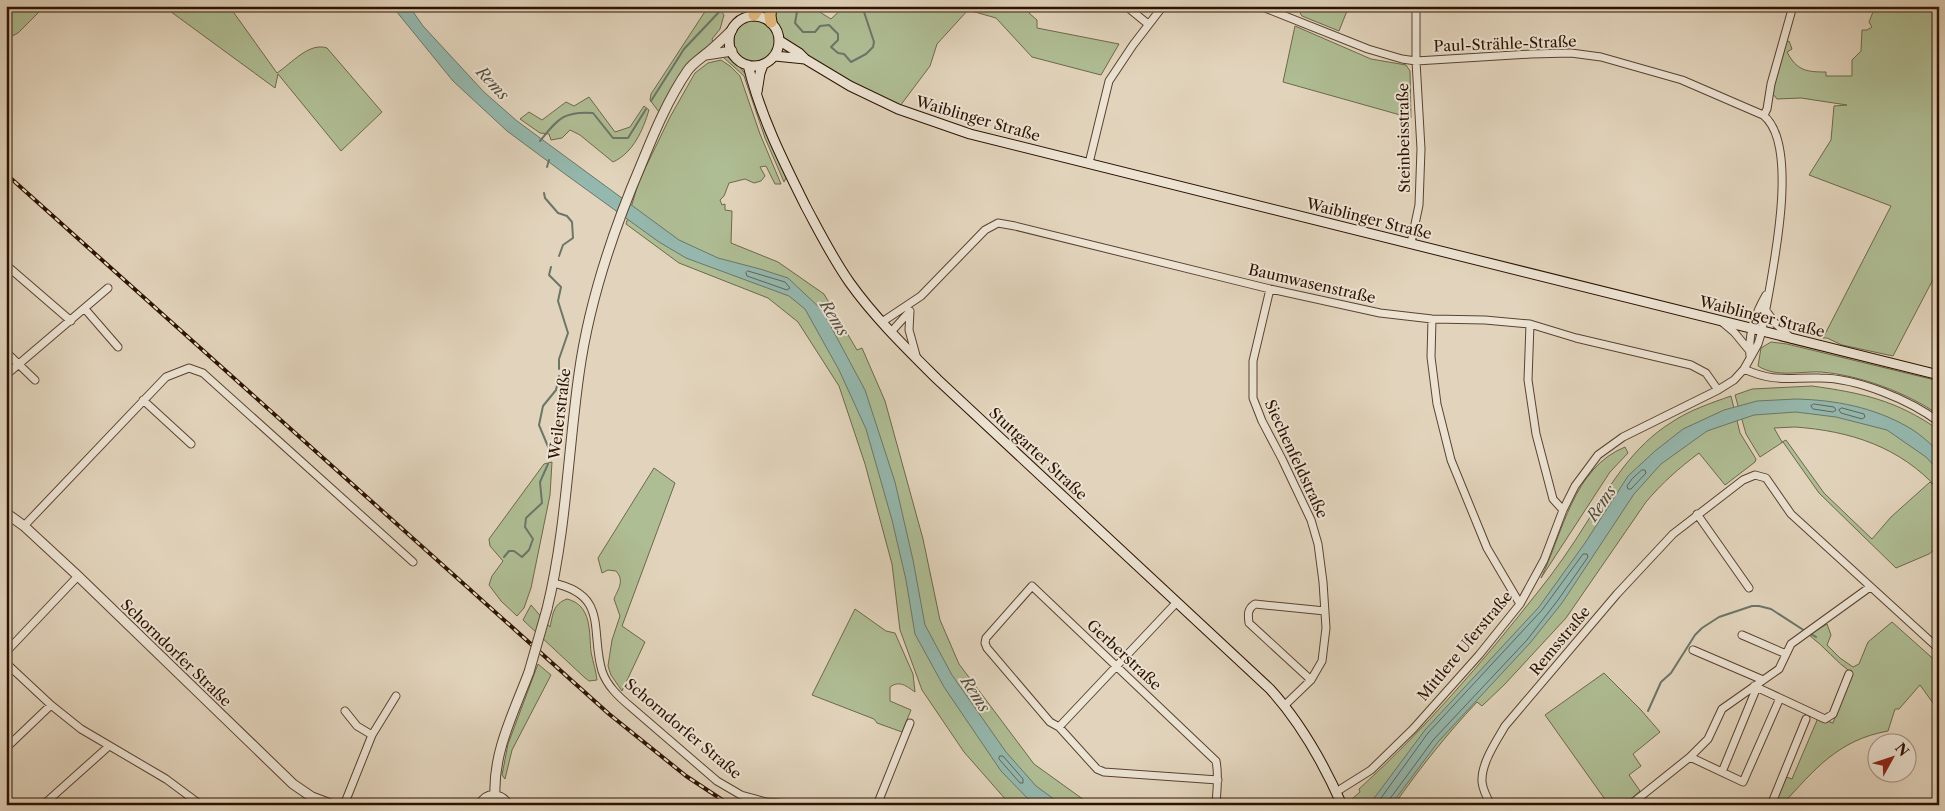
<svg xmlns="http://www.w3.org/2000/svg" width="1945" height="811" font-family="'Libre Caslon Text',serif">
<rect width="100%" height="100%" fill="#e2d4bc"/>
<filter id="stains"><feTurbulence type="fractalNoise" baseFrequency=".004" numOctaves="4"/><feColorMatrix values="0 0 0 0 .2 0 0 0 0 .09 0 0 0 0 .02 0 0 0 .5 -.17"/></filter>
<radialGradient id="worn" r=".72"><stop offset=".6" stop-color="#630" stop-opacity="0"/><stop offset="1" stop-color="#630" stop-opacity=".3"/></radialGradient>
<path fill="#afbd94" stroke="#6e684a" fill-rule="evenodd" d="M6,6H45L18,33L8,38L6,37Z
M163,6H229L277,73C292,63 309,42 327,48L382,112L341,151L278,74L275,88Z
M712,6H717L724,15L720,29L712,39L713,43C682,62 676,81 659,112L650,100L651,94L704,13Z
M775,6H810L831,19L845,6H1032L1034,8L1029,13L1037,20V28L1119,44L1101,75L1032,57L996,18L968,10L937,44L930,66L900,106L853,84L786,42L781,30L775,20Z
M1303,6H1349L1339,31L1302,16L1300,13Z
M1872,6H1939V268L1893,356L1842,345L1827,338H1823L1891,206L1809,175L1831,140L1834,106L1847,105L1801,98L1777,99L1772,93L1785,43L1789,41L1792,49L1787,52C1797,71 1807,72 1826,72V76H1852V60L1861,51L1862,30H1867L1872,27L1869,22L1873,12Z
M734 41a21 21 0 1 1 42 0a21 21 0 1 1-42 0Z
M1295,26L1371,59L1406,65L1410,71L1411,118L1283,82Z
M725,55L737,63L746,75L769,139L786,178L784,182L765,138L744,76L723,57Z
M721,60L730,66L740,76L760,134L781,184H775L766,166L760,167L765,176L761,181L754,183L745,179L729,183L724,196L720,200L722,205L725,204V210L732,211L731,243L778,262L824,294L857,350L862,348L885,401L923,539L940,620L959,664L1034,764L1091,805H1013L1007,801L964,752L922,690L900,630L892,564L865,464L839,386L798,322L768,298L679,263L626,224L639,181L670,117L695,73L708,63Z
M589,97L615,132L630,127L644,106L649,110C643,130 633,153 613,162L580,135L570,130L562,138L551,140L549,134L540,133L520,119L529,112L542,120L566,102L574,106Z
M1771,342L1787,344L1939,381V415C1908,393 1859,375 1821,372C1800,371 1777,378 1758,366L1761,348Z
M1812,386C1862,393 1896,400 1939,430V546L1929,554L1896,568L1819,493L1783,442L1760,457L1746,434L1735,395L1752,389ZM1795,427C1851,431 1900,447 1938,489L1930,482L1891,517L1872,539L1824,493L1786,440L1782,442L1774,428Z
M1731,396L1740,433L1756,459L1755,462L1725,485L1699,453C1679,468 1662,483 1646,502L1566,618L1505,684L1482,706L1477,702C1446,735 1420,768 1394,805H1352V799L1360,792L1359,789C1424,730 1482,663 1537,593C1555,571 1572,546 1587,522C1611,484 1633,446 1672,422C1690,410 1711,403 1731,396Z
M1625,447L1628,453L1610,472L1541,578C1563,533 1573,468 1625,447Z
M552,462L550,495L531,588L524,608L517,616L501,601L489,585L492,576L503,561L490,546L489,539L544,464Z
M654,468L675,483L622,626L645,642L622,691L611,675L608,666L612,640L620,616L614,599C618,589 625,581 616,571L608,570L602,573L598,558Z
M567,599C592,605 589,632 591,652C593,662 596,671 597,680L589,681L584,677L523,620L531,605L550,627C553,614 553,604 567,599Z
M855,609L886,631L895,633L913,674L915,692C906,686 900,680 890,687V701L911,710L902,732L877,723L874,719L812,695Z
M1892,622L1939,664V697L1933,703L1920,685L1899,709H1895L1888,731C1838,740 1815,769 1782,805H1775L1786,777L1792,779L1818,718L1833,723L1852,673C1836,662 1825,647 1809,635L1827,624L1831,635L1827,645L1840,658L1853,667L1859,664L1868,642Z
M538,664L551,675L512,750L505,779L502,775L508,744Z
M1604,673L1641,710L1660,732L1633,754L1641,766L1629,775L1640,791L1624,805H1609L1545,715Z"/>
<path fill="#95b8ae" stroke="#6b7669" d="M392,6H409L423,26L484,92L517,121L679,240L718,258L760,269L788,278L822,310L865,390L895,482L913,560L925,625L952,675L1006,752L1036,786L1062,805H1034L1001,771L944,687L915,634L906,580L892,520L866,429L839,370L805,309L789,296L686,258L659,242L565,174L507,131L453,81Z
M1796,399C1835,400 1873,407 1908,427C1919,433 1929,443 1939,451V471L1926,457L1887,430L1836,417L1796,412L1754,415L1707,431L1661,464L1634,494L1562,603L1530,643L1438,742L1391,805H1369L1425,730L1539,607L1585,543L1628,476L1655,451L1683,429L1724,410L1757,401Z"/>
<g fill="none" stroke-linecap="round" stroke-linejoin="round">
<path stroke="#616558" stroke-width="1" d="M748,271L785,282L790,288L787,290L747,276L746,273Z
M1814,404L1834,407L1836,410L1833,412L1813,409L1811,406Z
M1842,408L1864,414L1865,417L1862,419L1841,413L1839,410Z
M1642,470H1645L1646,473L1631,489H1628L1627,486L1632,479Z
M1000,756H1003L1023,779V783H1020L999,759Z
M1376,805L1428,733L1542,610L1583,554H1587L1588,557L1558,600L1527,640L1434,739L1389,800L1388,805"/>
<path stroke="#6b7669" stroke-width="2" d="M798,6L795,23L803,32H815L820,26L829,25L838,34V40L831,47L838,53L844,54L851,62L866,54L873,47L874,42L862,6
M651,101L684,49L720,11
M540,141C558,119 563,111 593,113L613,138H628L646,109
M547,167L549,160
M544,193L545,198L558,213L567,216L572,222L573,238L563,245L559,256
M551,267L549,275L561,287L558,301L568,333L559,359V369
M549,456V449L539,425L543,406L556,390L559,376
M504,557L509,551H514L522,557L529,550L533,539L525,527L526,518L542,503L540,482L548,464
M1809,633L1816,637
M1648,711L1661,682L1671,673L1695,635L1702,628L1719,617L1752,606H1759L1771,609L1805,631"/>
<defs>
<path id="minor" d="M1126,6L1148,24
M1260,6L1368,49L1402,59L1416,61L1531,54L1571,53L1601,57L1682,80L1763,115C1803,146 1769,286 1762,331L1758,344L1744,369L1734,380L1718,390L1623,437L1598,455L1575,486L1563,510L1544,560L1520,604L1479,655L1413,729L1371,770L1336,792
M1764,115L1767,109L1771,84L1793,6
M1089,163L1109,81L1133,45L1163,6
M1411,243L1419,205L1421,149L1416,61V6
M6,265L71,321
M1270,289L1253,361V398L1262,421L1282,459L1311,520L1318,544L1323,582L1326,628L1322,661L1311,680L1285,705
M85,309L118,347
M1765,309L1775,323L1792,339
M910,311L909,330L917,359
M1432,319L1431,357L1437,404L1451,460L1487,548L1520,604
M1721,321L1734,332L1748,349
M882,322L921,296L985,230L998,223L1015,226L1270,289L1380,313L1432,319L1485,320L1530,324L1576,338L1691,365L1706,373L1718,390
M1530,324L1528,380L1536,434L1553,499L1563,510
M891,332L910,311
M6,352L35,380
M1750,356C1748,335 1755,314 1766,295
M1744,369C1775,383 1789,377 1820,378C1857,378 1910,400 1939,422
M6,375L108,288
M143,400L191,444
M1697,514L1749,588
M24,526L166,377L189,368L203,373L413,562
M553,583C609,595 590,631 602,671C607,686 619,697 631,707L717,781L741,795L766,802L805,805
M1742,635L1786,654
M1693,650L1763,680
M6,652L78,576
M6,663L51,705L81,729L166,779L201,805
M1311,680L1249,623C1248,615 1247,609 1255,604L1325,611
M1754,686L1825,719L1833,714L1849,674
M1780,698L1743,782L1690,757L1708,739L1722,709L1779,669L1791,644L1870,587
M345,711L357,726L372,735
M1059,727L1177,602
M6,748L51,705
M1722,772L1757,687
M1216,804C1217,790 1219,775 1216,761L1032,586L986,638L985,643L987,648L1050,722L1059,727L1097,769L1104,772L1218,780
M43,805L109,746
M344,805L372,735L396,696
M877,805L910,723
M1491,805C1487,798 1483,790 1482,782C1481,763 1496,742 1505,726L1617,594L1673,534L1743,480L1755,475L1766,478L1791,514L1939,649
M1630,805L1690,757
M1771,805L1806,719"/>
<path id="tertiary" d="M706,55L732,51
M6,513L24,526L78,576L293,784L312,797L333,805
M547,609C566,532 568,452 579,374C589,301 612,233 641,165C654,133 668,99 688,70C693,63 700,59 707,53C716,46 724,38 732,30
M495,795C493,752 514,712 529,672
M480,805C487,792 501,793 508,805"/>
<path id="secondary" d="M729 41a25 25 0 1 1 50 0a25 25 0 1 1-50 0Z
M780,41L799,53L805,59L850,86L898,109L970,134L1939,375
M775,56L805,59
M748,65C760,115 783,161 806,207C820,233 833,259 850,283C875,318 907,349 937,379L1270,689C1301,723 1323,762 1342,805
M757,92L760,73L763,65"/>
<path id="trunk" d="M771,6L770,16L771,22
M754,15L760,6"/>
</defs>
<use href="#minor" stroke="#5a4230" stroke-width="9"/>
<use href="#tertiary" stroke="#5a4230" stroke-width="11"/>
<use href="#secondary" stroke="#2d1201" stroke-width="11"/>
<use href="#trunk" stroke="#2d1201" stroke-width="13"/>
<use href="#minor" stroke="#ece3d3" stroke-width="7"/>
<use href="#tertiary" stroke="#ece3d3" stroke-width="9"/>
<use href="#secondary" stroke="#ece3d3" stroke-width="9"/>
<use href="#trunk" stroke="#e1ba7e" stroke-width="11"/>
<defs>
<path id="rail" d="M6,174L609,714L686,776L730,805"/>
</defs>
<use href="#rail" stroke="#2d1201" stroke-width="4"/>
<use href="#rail" stroke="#ece3d3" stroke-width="2" stroke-dasharray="5.5" stroke-linecap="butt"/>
<defs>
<path id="tertiary-bridge" d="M529,672L547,609"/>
</defs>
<use href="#tertiary-bridge" stroke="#5a4230" stroke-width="11" stroke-linecap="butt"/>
<use href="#tertiary-bridge" stroke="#ece3d3" stroke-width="9"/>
</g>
<g text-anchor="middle" stroke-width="4" stroke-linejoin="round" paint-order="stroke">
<g font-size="15" fill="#2d1201" stroke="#ece3d3">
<text transform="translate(1505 44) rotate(-2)" y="5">Paul-Strähle-Straße</text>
<text transform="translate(978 119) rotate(16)" y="5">Waiblinger Straße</text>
<text transform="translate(1404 138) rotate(-91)" y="5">Steinbeisstraße</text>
<text transform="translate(1369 219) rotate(14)" y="5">Waiblinger Straße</text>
<text transform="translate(1312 284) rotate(13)" y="5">Baumwasenstraße</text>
<text transform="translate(1762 317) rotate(14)" y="5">Waiblinger Straße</text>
<text transform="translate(560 414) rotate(-83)" y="5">Weilerstraße</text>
<text transform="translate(1038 454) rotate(43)" y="5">Stuttgarter Straße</text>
<text transform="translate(1296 459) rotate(65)" y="5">Siechenfeldstraße</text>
<text transform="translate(1560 641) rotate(-50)" y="5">Remsstraße</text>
<text transform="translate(1465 646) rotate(-50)" y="5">Mittlere Uferstraße</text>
<text transform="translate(176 653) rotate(44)" y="5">Schorndorfer Straße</text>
<text transform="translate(1124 655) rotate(43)" y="5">Gerberstraße</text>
<text transform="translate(683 729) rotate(40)" y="5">Schorndorfer Straße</text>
</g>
<g font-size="16" font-style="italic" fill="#514c3e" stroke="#ece3d3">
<text transform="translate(493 83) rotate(47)" y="6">Rems</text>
<text transform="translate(835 318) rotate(58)" y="6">Rems</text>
<text transform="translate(1601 503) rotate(-56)" y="6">Rems</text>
<text transform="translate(976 694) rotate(57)" y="6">Rems</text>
</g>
</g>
<rect width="1945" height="811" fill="none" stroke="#e2d4bc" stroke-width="25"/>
<rect x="8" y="8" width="1930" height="796" fill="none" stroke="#2d1201" stroke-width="2.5"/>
<rect x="12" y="12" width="1920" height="786" fill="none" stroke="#2d1201"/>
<g transform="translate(1892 758) rotate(50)"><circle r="24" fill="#ece3d3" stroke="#a08f7f"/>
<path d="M0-4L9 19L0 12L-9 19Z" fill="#8f2418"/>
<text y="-8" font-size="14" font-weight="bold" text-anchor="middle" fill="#2d1201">N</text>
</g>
<rect width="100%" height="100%" filter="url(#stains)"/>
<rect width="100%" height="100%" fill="url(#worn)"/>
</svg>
